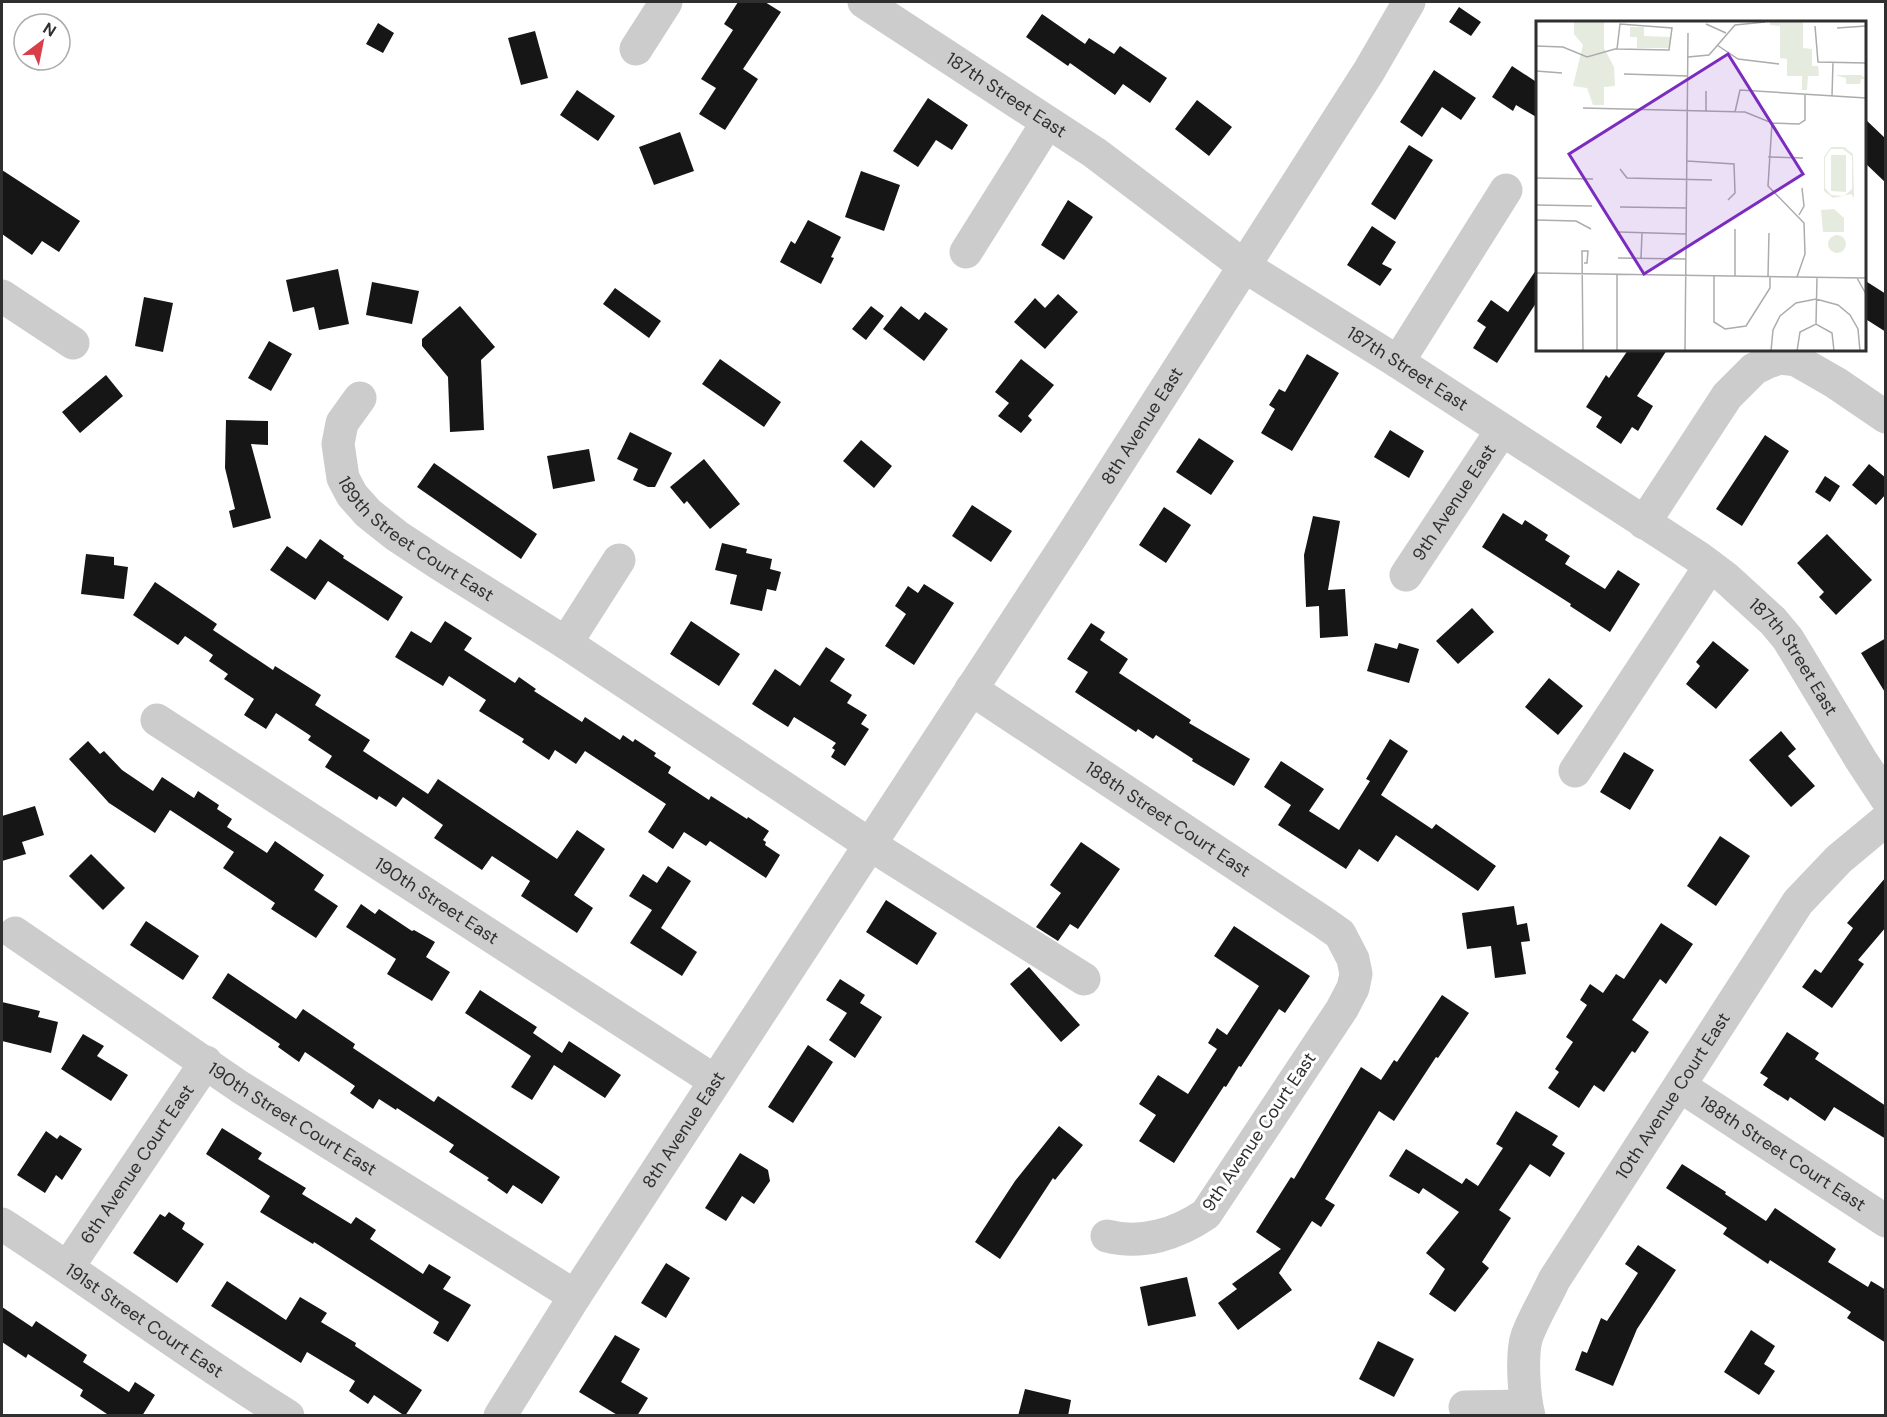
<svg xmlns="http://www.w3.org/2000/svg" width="1887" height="1417" font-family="'DM Sans',sans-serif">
<rect width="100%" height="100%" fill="#fff"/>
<path fill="#161616" d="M738,2H765L781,12L743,69L758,79L725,130L699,114L716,88L701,79L733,30L724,24Z
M1459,7L1481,22L1471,36L1449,22Z
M1042,14L1085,44L1089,38L1114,54L1120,46L1167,78L1150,103L1123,84L1115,95L1070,63L1068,66L1026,37Z
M378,23L394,33L383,53L366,44Z
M535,31L548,78L521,85L508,38Z
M1512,66L1538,83V118L1516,105L1513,111L1492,97Z
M1434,70L1476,98L1461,120L1442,107L1422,137L1400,122Z
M577,90L615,116L598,141L560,115Z
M928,98L968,125L952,150L936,140L918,167L893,151Z
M1197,100L1232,127L1209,156L1175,129Z
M1864,118L1886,139V183L1864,162Z
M680,132L694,171L654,185L639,147Z
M1409,145L1433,160L1395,220L1371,204Z
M2,170L80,221L59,252L42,241L32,255L2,234Z
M861,171L900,185L884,231L845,217Z
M1068,200L1093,217L1064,260L1041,245Z
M808,220L841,237L831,257L834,258L821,284L780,262L791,241L795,244Z
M1372,226L1396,242L1382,264L1392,269L1380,286L1347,265Z
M1538,267V300L1497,363L1473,348L1486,327L1477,321L1491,300L1508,312Z
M338,269L349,324L319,330L314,307L293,312L286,280Z
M1864,280L1886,294V332L1864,318Z
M372,282L419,291L412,324L366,315Z
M615,288L661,321L649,338L603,304Z
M1058,294L1078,312L1045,349L1014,322L1035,298L1045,308Z
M144,297L173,303L163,352L135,346Z
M460,306L495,347L481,360L484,430L450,432L448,377L422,346V339Z
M871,306L884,316L866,340L852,329Z
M901,306L919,320L925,312L948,329L924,361L883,329Z
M269,341L292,354L271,391L248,378Z
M1628,350H1667L1637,396L1653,406L1638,431L1632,427L1621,444L1596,427L1602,417L1586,407L1606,375L1609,378Z
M1307,354L1339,373L1292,451L1261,433L1275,409L1269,405L1279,389L1285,392Z
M720,359L781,402L764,427L702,384Z
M1021,359L1054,385L1028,416L1032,420L1021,433L998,416L1009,403L995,392Z
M106,375L123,396L80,433L62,412Z
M226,420L268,421V445L251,444L271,518L233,528L229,511L235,509L225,468Z
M1390,430L1424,451L1409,478L1374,457Z
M630,432L672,453L655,487H648L633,480L638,469L617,459Z
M1765,435L1789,451L1742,526L1716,509Z
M1199,438L1234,461L1211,495L1176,472Z
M861,440L892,466L874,488L843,461Z
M589,449L595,481L553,489L547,456Z
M704,459L740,504L710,529L687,501L684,504L670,487Z
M434,463L537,534L521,559L417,487Z
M1869,464L1886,478V494L1876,505L1852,485Z
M1825,476L1840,486L1830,502L1815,492Z
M972,505L1012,531L991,562L952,536Z
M1164,507L1191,525L1166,563L1139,545Z
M1503,513L1522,525L1525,520L1548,535L1545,540L1570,556L1565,564L1605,589L1618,570L1640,584L1610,632L1570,606L1571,604L1482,547Z
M1313,516L1340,521L1328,590L1345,589L1348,636L1320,638L1319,606L1306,607L1304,555Z
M1827,534L1872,580L1836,615L1819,597L1824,592L1797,563Z
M320,539L344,556L343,558L403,597L388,621L328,581L315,600L270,570L287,546L306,559Z
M722,543L747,549L746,553L772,559L770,569L781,572L776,591L767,589L762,611L730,604L737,575L715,570Z
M86,554L114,557V565L128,567L124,599L81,594Z
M155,582L217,624L213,630L273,670L275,666L321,695L315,705L370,740L363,751L428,794L438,779L557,859L577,830L605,849L574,895L593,908L577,933L521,896L530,881L492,856L482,870L434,838L443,825L403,797L396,807L379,796L377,800L325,767L332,756L308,740L311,736L276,713L266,729L244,715L254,699L224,679L228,674L209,661L213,655L185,636L178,645L133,615Z
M924,584L954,603L914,665L885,646L906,614L895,606L908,586L918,593Z
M1472,608L1494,632L1458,664L1436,641Z
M445,621L472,638L464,650L515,683L519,677L536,689L534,691L582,722L585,717L620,740L623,735L633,742L635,739L656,753L654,756L671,767L668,773L709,800L711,796L747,819L748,817L769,831L763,840L766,842L765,845L780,855L766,878L710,841L706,846L684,832L673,849L648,832L666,804L585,751L576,764L555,750L549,760L522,742L524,739L479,711L486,700L449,676L443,686L395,657L411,631L431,643Z
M691,621L740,654L719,686L670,654Z
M1091,623L1105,632L1100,640L1128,659L1119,673L1191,720L1189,723L1250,759L1234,786L1192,761L1193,759L1156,735L1153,739L1138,729L1136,732L1075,692L1088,672L1067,659Z
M1886,638V694L1861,653Z
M1713,641L1749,670L1716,709L1686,684L1700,666L1696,662Z
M1375,643L1397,649L1399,643L1419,649L1409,683L1367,671Z
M826,647L845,659L830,681L852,695L847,703L867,715L861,724L869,729L845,766L831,757L835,750L832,748L836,743L794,717L788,727L752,704L775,669L800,686Z
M1549,678L1583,706L1558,735L1525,707Z
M1781,731L1796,749L1788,756L1815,786L1791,807L1749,760Z
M1390,739L1408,751L1381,795L1432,829L1436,824L1496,866L1478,891L1396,835L1378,862L1359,849L1346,869L1278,825L1291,805L1264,787L1281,761L1324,789L1309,811L1339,830L1370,781L1366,779Z
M88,741L100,754L104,751L122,770L153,791L162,777L194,798L198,791L219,805L217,809L232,819L227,827L267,853L275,841L324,875L314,890L338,906L316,938L271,909L275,903L223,868L234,852L170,810L155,833L109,803L69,759Z
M1624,752L1654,770L1630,810L1600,792Z
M35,806L44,835L22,842L26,854L2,861V816Z
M1720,836L1750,856L1716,906L1687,886Z
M1081,842L1120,869L1078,929L1070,924L1058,941L1036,927L1061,893L1050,885Z
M91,854L125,888L103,910L69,876Z
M668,866L691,881L661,928L697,952L682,976L630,943L652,910L629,896L643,874L657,883Z
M1886,877V927L1858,960L1864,964L1832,1008L1802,987L1815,969L1821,973L1853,928L1847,923Z
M886,900L937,933L917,965L866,932Z
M361,904L375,914L379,909L412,931L414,930L435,942L426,957L450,972L432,1001L387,974L396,959L346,927Z
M1514,906L1517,925L1527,923L1530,941L1521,942L1526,974L1495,978L1491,946L1467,949L1462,913Z
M146,921L199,956L183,980L130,945Z
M1661,923L1693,944L1666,984L1660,979L1632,1020L1649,1032L1635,1053L1632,1051L1604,1092L1594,1085L1579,1108L1548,1088L1559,1072L1555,1069L1573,1042L1566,1037L1587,1005L1580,1000L1590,984L1603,993L1616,974L1624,979Z
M1234,926L1310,976L1285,1013L1279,1009L1241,1067L1239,1066L1226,1087L1224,1086L1174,1163L1139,1141L1156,1115L1139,1104L1158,1075L1188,1094L1217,1049L1208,1043L1217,1028L1227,1035L1259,986L1214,956Z
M1029,967L1080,1025L1061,1042L1010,984Z
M228,973L296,1019L303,1009L355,1044L353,1048L434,1102L438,1096L560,1177L542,1204L513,1185L507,1194L487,1180L489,1178L449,1152L454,1145L397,1108L396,1110L379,1099L373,1109L350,1093L355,1086L305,1052L299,1062L278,1047L280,1044L212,998Z
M840,979L865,995L860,1003L882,1017L855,1058L829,1040L847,1013L826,1000Z
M480,990L537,1027L533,1033L562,1053L569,1041L621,1075L605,1098L554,1065L532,1100L511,1087L531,1056L465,1013Z
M1442,995L1469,1013L1438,1058L1436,1057L1394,1121L1379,1111L1325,1199L1335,1205L1321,1227L1312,1221L1279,1273L1292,1290L1238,1330L1218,1303L1237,1289L1232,1284L1281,1249L1256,1232L1291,1177L1294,1179L1361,1067L1381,1080L1394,1060L1397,1062Z
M2,1002L40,1011L38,1017L58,1022L51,1053L2,1041Z
M1787,1032L1819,1053L1815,1059L1886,1106V1139L1834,1107L1825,1121L1790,1097L1788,1101L1763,1085L1768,1078L1760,1073Z
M83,1034L104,1046L97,1056L128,1075L111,1101L61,1069Z
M808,1045L833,1062L793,1123L768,1107Z
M1516,1111L1558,1136L1552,1145L1565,1153L1550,1177L1530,1164L1499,1210L1511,1218L1482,1262L1489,1268L1455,1312L1429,1294L1445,1269L1426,1253L1459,1212L1423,1188L1419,1194L1389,1176L1406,1149L1462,1184L1466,1178L1478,1186L1503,1148L1496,1144Z
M1059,1126L1083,1145L1055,1180L1053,1178L1000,1259L975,1242L1015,1181Z
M222,1128L262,1153L258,1159L306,1188L302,1194L351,1224L356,1217L376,1230L370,1239L423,1274L429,1264L451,1277L443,1289L471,1305L448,1342L433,1333L439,1322L314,1242L313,1244L260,1212L270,1196L206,1154Z
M46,1131L57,1139L60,1135L82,1149L62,1180L56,1175L45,1193L17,1175Z
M740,1153L768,1170L770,1181L754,1204L742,1196L726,1221L705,1208Z
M1682,1164L1726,1192L1725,1194L1766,1221L1775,1208L1836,1249L1828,1262L1868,1287L1871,1281L1886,1290V1343L1847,1318L1851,1312L1770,1260L1768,1264L1723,1234L1727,1228L1666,1188Z
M169,1212L185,1223L182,1229L204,1244L177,1283L133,1253L160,1214L165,1217Z
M1638,1245L1676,1270L1637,1329L1613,1386L1575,1370L1582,1351L1587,1353L1601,1318L1607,1321L1638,1273L1625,1264Z
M666,1263L690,1278L666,1318L641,1303Z
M1187,1277L1196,1316L1148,1326L1140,1287Z
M227,1281L286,1320L300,1297L327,1313L321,1322L356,1343L355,1346L422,1390L405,1416L374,1395L368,1404L349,1391L355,1381L307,1352L301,1363L211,1306Z
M2,1307L32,1327L36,1321L87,1355L83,1362L129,1392L135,1382L155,1395L142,1416H110L80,1396L83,1390L28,1354L26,1358L2,1342Z
M1751,1330L1775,1346L1764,1364L1775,1371L1759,1395L1724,1372Z
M615,1335L640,1349L621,1382L648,1398L637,1416H619L579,1392Z
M1378,1341L1414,1359L1394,1397L1359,1379Z
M1025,1389L1071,1400L1068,1416H1018Z"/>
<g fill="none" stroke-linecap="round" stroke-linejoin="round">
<g stroke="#ccc" stroke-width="33">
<path id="s1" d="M864,2L1095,153L1244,266L1398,362L1698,557L1726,578L1773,621L1788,639L1861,760L1886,798"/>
<path d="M636,49L666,2"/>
<path d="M966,252L1047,123"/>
<path d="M2,296L73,343"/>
<path d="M1398,362L1506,190"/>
<path id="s2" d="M360,398L342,423L338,444L343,478L352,495L368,513L397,536L438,563L566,643L869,844L1084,979"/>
<path d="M1644,523L1727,396L1754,369L1768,362L1780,358L1796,360L1836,383L1886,417"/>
<path id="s3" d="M1406,575L1502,430"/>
<path d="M566,643L619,560"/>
<path id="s4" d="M971,689L1323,922L1340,934L1353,959L1356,974L1353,988L1342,1009L1206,1214C1177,1234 1142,1245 1107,1236"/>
<path id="s5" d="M157,720L715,1081"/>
<path d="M1575,771L1710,566"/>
<path id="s6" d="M15,933L240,1087L575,1296"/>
<path id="s7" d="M1680,1086L1886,1221"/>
<path id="s8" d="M2,1224C98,1286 190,1356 288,1416"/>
<path id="s9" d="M68,1267L206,1062"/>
<path d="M1465,1407L1526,1406"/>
<path id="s10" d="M500,1416L575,1296L1071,537L1369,71L1409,2"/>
<path id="s11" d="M1529,1416C1524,1397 1521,1354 1527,1336C1534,1317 1546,1298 1554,1280L1798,902L1839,859L1886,820"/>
</g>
</g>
<g text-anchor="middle" stroke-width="6" stroke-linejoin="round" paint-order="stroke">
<g font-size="18" fill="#2f2f2f" stroke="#fff">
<text dy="6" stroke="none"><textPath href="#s1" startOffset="170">187th Street East</textPath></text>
<text dy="6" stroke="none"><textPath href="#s1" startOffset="656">187th Street East</textPath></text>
<text dy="6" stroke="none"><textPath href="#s10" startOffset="1180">8th Avenue East</textPath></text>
<text dy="6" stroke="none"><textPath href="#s3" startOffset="87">9th Avenue East</textPath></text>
<text dy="6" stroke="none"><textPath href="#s2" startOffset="183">189th Street Court East</textPath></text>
<text dy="6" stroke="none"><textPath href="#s1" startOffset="1142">187th Street East</textPath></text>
<text dy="6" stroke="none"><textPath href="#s4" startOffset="236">188th Street Court East</textPath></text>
<text dy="6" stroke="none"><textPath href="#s5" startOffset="333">190th Street East</textPath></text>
<text dy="6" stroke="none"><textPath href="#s11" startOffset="362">10th Avenue Court East</textPath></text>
<text dy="6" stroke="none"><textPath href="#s6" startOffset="334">190th Street Court East</textPath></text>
<text dy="6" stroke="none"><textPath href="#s10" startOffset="340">8th Avenue East</textPath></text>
<text transform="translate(1259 1132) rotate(-56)" y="6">9th Avenue Court East</text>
<text dy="6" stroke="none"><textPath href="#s7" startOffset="123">188th Street Court East</textPath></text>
<text dy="6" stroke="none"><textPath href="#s9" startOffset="124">6th Avenue Court East</textPath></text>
<text dy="6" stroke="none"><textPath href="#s8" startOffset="172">191st Street Court East</textPath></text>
</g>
</g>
<g transform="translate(1536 21)">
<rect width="330" height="330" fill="#fff"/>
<path d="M38,0H68V27L78,46L79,65L68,66V84H57L51,67L37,65L47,24L38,13ZM234,0L267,1V27L276,28V45H282L283,55H272L271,69H266V55H251V38L244,37V5L234,4ZM94,6H108V15L134,16L133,27H101V16H94ZM299,54H325L330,58H325L324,63H310V57ZM295,126H308L317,133L318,177L315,173L297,177L288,170V136ZM295,128H307L316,135V168L308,175L295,174L289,167V137ZM295,134H310V171L295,170ZM298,188L308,197V211H287L285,189ZM292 223a9 9 0 1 1 18 0a9 9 0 1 1-18 0Z" fill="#e5ebde" fill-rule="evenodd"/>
<path fill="none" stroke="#acacac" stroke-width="1.5" d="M170,3L190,12M279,5L282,41L330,42M301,7L330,5M181,24L202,38L243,43M0,25L27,26L51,36L79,28H81L133,29L136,7L84,3L81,28M152,36L173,34L199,4L229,1M0,50L26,52M88,53L152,55M296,75L297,41M47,87L209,91L236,102L263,103L269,99V73M170,90V70M199,91L204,69L330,77M236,102L232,165L268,202L269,233L261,256M232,136L267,137M151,140L198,143L199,172L192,179M84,148L91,157L176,159M0,157L57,158M0,184L56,185M84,186L150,187M263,194L268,185L266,167M0,199L40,200L55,208M83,211L150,213M82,237L150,238M105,237L106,212M0,252L330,257M178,255V301L189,308L210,305L234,267V256M199,255V208M232,256L233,212M321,257L330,273M280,303L281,256M47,330L46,230H52L51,242H48M81,330V254M149,330L152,12M235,330L237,309L244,295L260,282L280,278L302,284L314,294L322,308L324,330M261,330L264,311L280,303L296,312L298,330"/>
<path fill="#7b2cbf" fill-opacity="0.15" stroke="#7b2cbf" stroke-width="3" d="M192,33L267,153L108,253L33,133Z"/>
<rect width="330" height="330" fill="none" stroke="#2f2f2f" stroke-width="3"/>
</g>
<rect width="1887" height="1417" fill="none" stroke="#2f2f2f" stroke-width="6"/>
<g transform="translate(42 42) rotate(32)"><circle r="28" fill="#ffffff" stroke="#acacac" stroke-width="1.5"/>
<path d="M0-4.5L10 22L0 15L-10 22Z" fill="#d93e49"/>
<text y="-9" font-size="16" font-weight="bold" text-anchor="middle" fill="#2f2f2f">N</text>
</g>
</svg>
